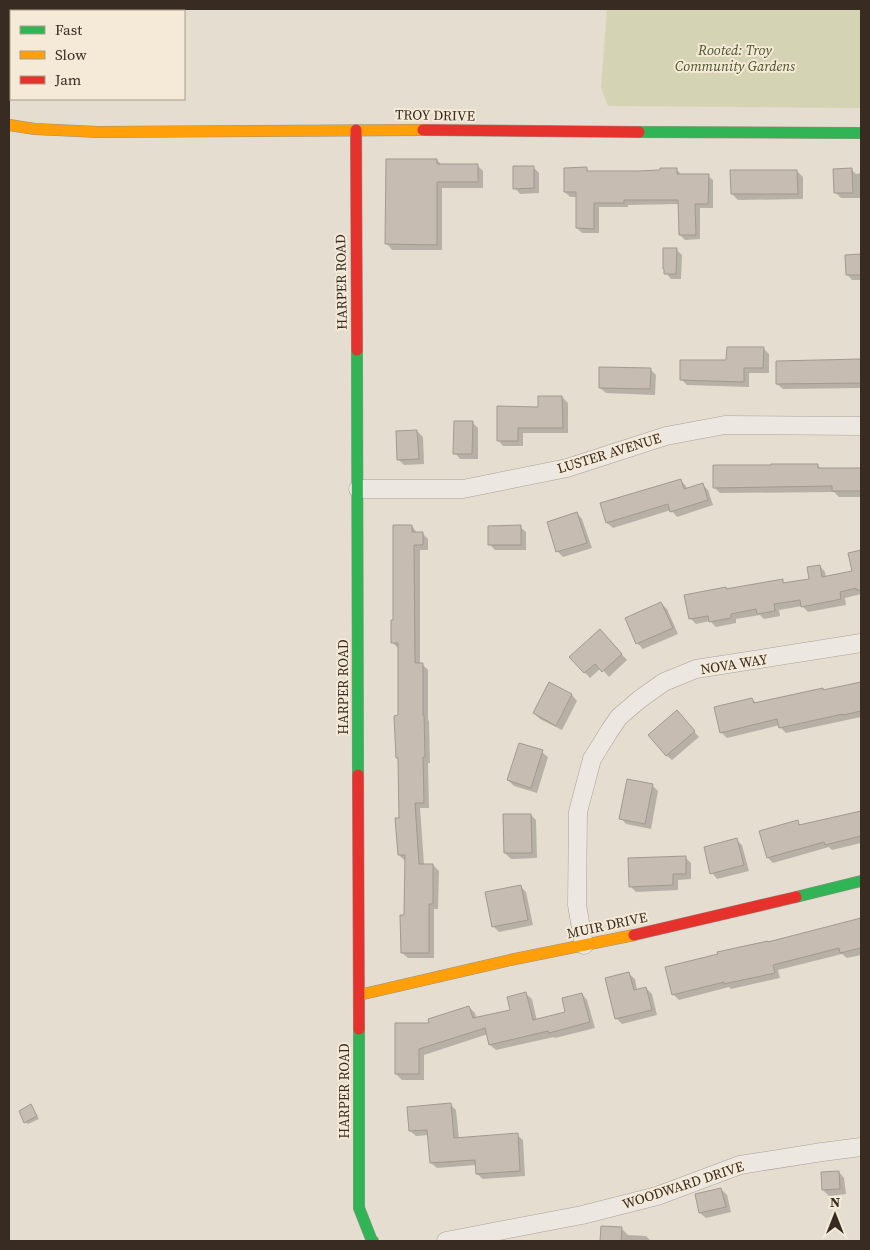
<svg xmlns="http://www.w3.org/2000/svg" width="870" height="1250" font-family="'Source Serif 4',serif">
<rect width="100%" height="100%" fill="#e4ddd0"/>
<path fill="#d4d3b3" d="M607,9H861V108L608,106L601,88Z"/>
<path fill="#0003" d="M437,160L442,165L478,166L483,171V188H442V250H392L387,244Z
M533,167L539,173V193L520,194L515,188Z
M586,169L590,173H638L677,170L682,175L708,176L713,180V208H700V239L685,240L680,235V204L628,205V207H599V233H582L577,228V197H570L565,192Z
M852,170L856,174L861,173V198H841L835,192Z
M797,171L803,177V199L738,200L732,194Z
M676,249L682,255L681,279H671L666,273Z
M847,256H861V280H852L847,274Z
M763,348L769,354V373H749V387L687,385L681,379Z
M861,361V388L783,389L777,384V362Z
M650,369L656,375L655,395L606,393L600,388Z
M562,397L568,403V433H523V446H503L498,440L539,408Z
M472,422L478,428V459H460L455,453Z
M417,431L423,437L424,464L404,465L398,459Z
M817,465L822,470H861V497H839L834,492L720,493L714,487Z
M680,480L686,486L687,489L702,484L708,490L713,505L677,517L671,510L613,528L607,523L601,504Z
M577,513L582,519L592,548L563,557L558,552L548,523Z
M412,526L417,533H422L428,539V550H420V665H423L428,670V720L429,721L430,763H428L429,808H420L424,865H433L439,871L438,909H434V958H408L402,953L406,916V860H404L399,855L400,819L399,760L397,758L399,717L398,648L392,642L394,621Z
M520,527L526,532V550H495L490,545Z
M861,551V594L845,598L846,605L808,612L802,606L779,610L780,616L764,619L760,615L736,619V623L716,627L710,621L696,624L690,618L727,590L782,581L786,584L811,580L820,566L825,572L826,577L854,572L849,554Z
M661,603L667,609L678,634L643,649L637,643Z
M605,636L627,660L609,677L601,668L590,678L570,657Z
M861,683V717L786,733L780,727V725L727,738L721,732L752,699L756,703L822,689L825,691Z
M549,684L572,695L577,701L562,730L540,719L534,713Z
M682,717L699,737L672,760L666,755Z
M542,752L548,757L537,793L514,786L508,780Z
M652,785L658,791L651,829L626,824L621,818Z
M861,812V843L832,850L829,847L773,863L768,858L797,822L802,826Z
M531,815L536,820L537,858L511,859L505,853Z
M736,840L742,845L749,871L717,879L712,873Z
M685,857L691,863V879L678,880V890L636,892L630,886Z
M520,886L526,892L533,925L499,932L494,927Z
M861,919V955L847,958L842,954L778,970L780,978L731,989L729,987L679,1000L673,994L768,943Z
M629,974L635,979L637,990L646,988L652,994L657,1015L622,1024L616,1018Z
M526,994L532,999L537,1021L567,1013L582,994L587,1000L595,1028L555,1038L554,1037L496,1050L490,1045L488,1034L424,1055V1080H402L396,1074L431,1025L469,1007L475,1013L477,1019L512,1010Z
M451,1105L456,1110L459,1139L517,1135L523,1140L525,1176L483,1179L477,1174L476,1165L437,1168L431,1163L429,1135L416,1136L410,1131Z
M33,1108L39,1119L28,1124L25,1122Z
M839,1172L844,1178L846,1194L829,1196L823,1190Z
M721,1189L727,1195L731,1212L706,1218L700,1213Z
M602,1228H621L628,1235L646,1236L651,1241H601Z"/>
<path fill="#c7bcb1" stroke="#a4998f" d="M386,159H437V164H478V182H437V245L385,244Z
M513,166H534V188L513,189Z
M587,167V171H638L660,170V168H677V174H709L708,204H695L696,235H679L678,200H624V203H594V229L576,228V192H564V168Z
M852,168L853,193H834L833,169Z
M730,170H797L798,194H731Z
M663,248H677L676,274H664V269H663Z
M861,254V275H846L845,255Z
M727,347H764L763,368H744V382L680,380V360H726Z
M861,359V383L776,384V361Z
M599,367L651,368L650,389L599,388Z
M538,396H562L563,428H518V441H497V406L538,407Z
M454,421H473L472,454H453Z
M417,430L419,459L397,460L396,431Z
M771,464H818V468H861V491H832V486L713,488V465H771Z
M681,479L684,489L703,483L708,500L670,512L668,504L606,523L600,503Z
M577,512L587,543L556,552L547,522Z
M393,525H412V532H423V545H414L415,663H423V715H424L425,757H423L424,803H415L419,864H433V904H429V953H401L400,915H404L405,855H398L395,818H399L398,758H396L394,716L398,715V643H391V620H393Z
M521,525V545H488V526Z
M861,550V590H856V588L840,592L841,599L801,607L800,600L774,604L775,611L757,614L756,609L731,614V618L709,622L708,616L689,619L684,595L726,587V589L783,579V583L809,579L807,567L820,565L822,577L852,571L848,553Z
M661,602L673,628L636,644L625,618Z
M600,629L622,654L602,672L595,664L584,673L569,657Z
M549,682L572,694L556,726L533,713Z
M861,682V711L843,715V714L779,728L777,719L720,733L714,707L752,698L754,703L823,688V690Z
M677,710L695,731L666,756L648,735Z
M519,743L543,750L531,788L507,780Z
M627,779L653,784L645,824L619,819Z
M861,811V836L825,845L824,842L767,858L759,831L798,820L799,825Z
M503,814H531L532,853H504Z
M737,838L744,865L710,874L704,847Z
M686,856V874H673V885L629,887L628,858Z
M521,885L528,920L492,927L485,892Z
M861,918V948L840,953L839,948L773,965L775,973L724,984V982L672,995L665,967L718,954L717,952L768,941V942Z
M629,972L634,990L646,987L652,1010L615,1019L605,978Z
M526,992L533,1020L565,1012L562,998L582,993L590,1022L549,1033L548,1031L489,1045L485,1028L419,1049V1074H395V1023H429L428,1019L469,1006L473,1018L510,1010L507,997Z
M451,1103L454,1138L518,1133L520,1171L476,1174L475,1160L430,1163L427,1130L409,1131L407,1107Z
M31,1104L37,1116L24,1123L19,1111Z
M839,1171L840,1189L822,1190L821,1172Z
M721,1188L726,1207L699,1213L695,1194Z
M601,1226L622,1227L621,1241H600Z"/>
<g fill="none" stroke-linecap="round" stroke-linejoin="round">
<defs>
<path id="street" d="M358,489H463L567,468L666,436L725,425L861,426
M584,945L577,905L578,812L592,759L610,730L619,717L640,699L664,682L696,669L861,643
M446,1241L582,1215L657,1196L740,1165L822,1152L861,1147"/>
<path id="fast" d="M639,132L861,133
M357,350L358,775
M796,897L861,881
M359,1029V1208L372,1241H373"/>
<path id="slow" d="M9,125L35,129L98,132L423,130
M359,995L510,960L634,935"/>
<path id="jam" d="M356,130L357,350
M423,130L639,132
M358,775L359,1029
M634,935L796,897"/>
</defs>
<use href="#street" stroke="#aaa298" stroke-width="19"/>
<use href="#fast" stroke="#999288" stroke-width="12"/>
<use href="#slow" stroke="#999288" stroke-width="12"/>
<use href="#jam" stroke="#999288" stroke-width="12"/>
<use href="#street" stroke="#ece8e1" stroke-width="18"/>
<use href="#fast" stroke="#30b455" stroke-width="11"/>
<use href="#slow" stroke="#ff9f0a" stroke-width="11"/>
<use href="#jam" stroke="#e5322d" stroke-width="11"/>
</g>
<g text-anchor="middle" stroke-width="4" stroke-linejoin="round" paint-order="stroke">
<g font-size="14" font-style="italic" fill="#4a5328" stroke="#f4ead7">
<text x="735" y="55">Rooted: Troy<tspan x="735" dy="16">Community Gardens</tspan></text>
</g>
<g font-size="14" fill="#382b21" stroke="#f4ead7">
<text transform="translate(435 115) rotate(1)" y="5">TROY DRIVE</text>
<text transform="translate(341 282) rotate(-91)" y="5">HARPER ROAD</text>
<text transform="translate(609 453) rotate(-17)" y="5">LUSTER AVENUE</text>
<text transform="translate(734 664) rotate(-9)" y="5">NOVA WAY</text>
<text transform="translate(343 687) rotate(-90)" y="5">HARPER ROAD</text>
<text transform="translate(607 925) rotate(-12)" y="5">MUIR DRIVE</text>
<text transform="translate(344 1091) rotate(-90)" y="5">HARPER ROAD</text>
<text transform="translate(683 1185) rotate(-18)" y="5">WOODWARD DRIVE</text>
</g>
</g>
<rect width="870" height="1250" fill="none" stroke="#382b21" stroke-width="20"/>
<rect x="10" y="10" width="175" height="90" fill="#f4ead7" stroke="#a99e8e"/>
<rect x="20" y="26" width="25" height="8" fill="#30b455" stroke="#a99e8e"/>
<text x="55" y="35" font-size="15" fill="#382b21">Fast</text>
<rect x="20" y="51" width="25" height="8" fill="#ff9f0a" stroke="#a99e8e"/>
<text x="55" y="60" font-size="15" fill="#382b21">Slow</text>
<rect x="20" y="76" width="25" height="8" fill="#e5322d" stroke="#a99e8e"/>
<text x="55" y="85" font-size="15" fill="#382b21">Jam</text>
<g transform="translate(835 1215)" stroke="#f4ead7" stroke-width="4" paint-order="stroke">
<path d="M0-4L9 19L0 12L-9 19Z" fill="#382b21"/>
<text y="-8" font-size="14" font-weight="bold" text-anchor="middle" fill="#382b21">N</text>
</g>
</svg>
